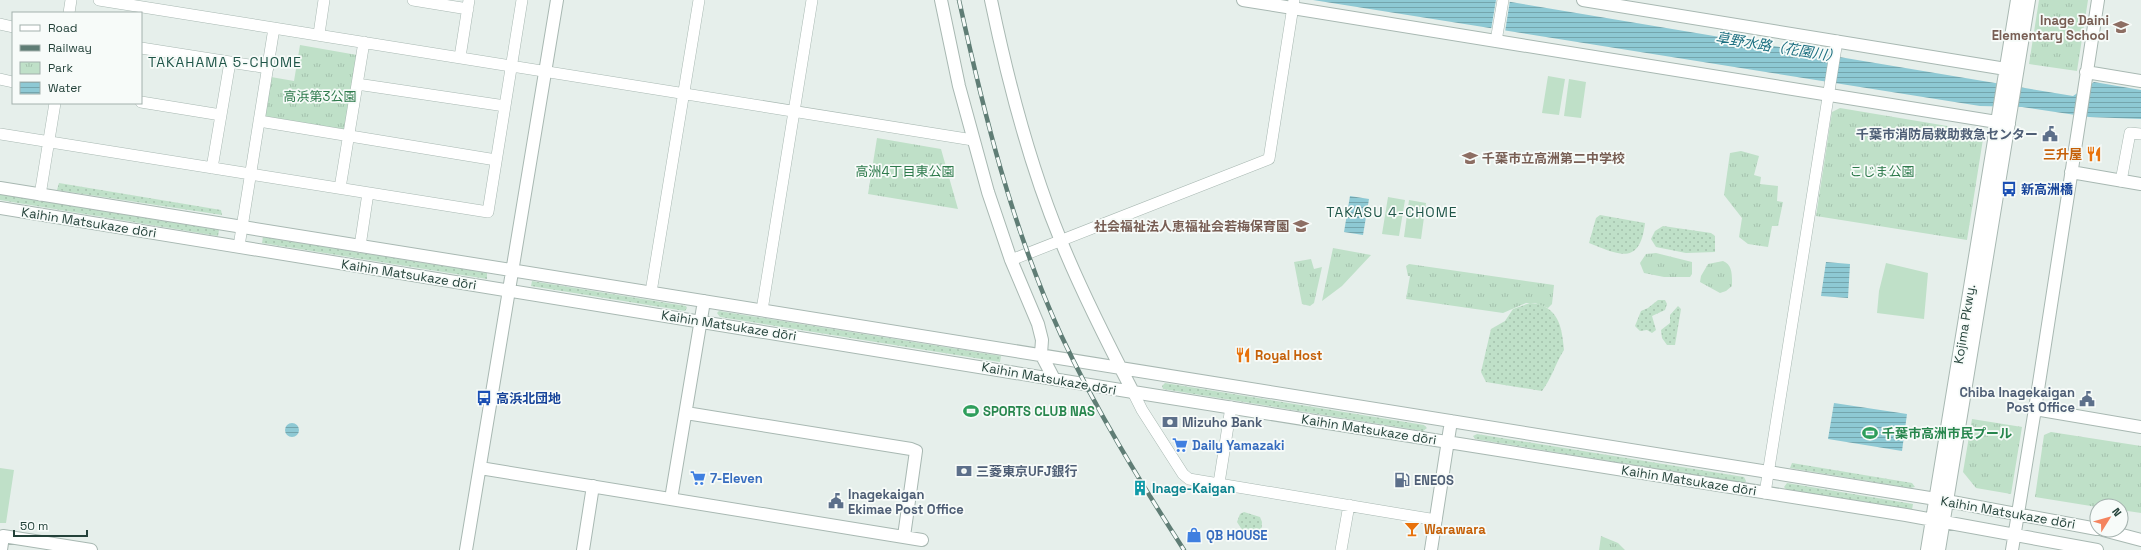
<svg xmlns="http://www.w3.org/2000/svg" width="2141" height="550" font-family="'Space Grotesk','Noto Sans JP',sans-serif">
<defs>
<pattern id="grass-dots" width="8" height="8" patternUnits="userSpaceOnUse"><rect width="8" height="8" fill="#bfe0c8"/><path d="M2 2h.1M6 6h.1" fill="none" stroke="#a4c1ad" stroke-width="1.8" stroke-linecap="round"/></pattern>
<pattern id="park-tufts" width="24" height="20" patternUnits="userSpaceOnUse"><rect width="24" height="20" fill="#bfe0c8"/><path d="M3 7l-1-3M5 7V3M7 7l1-3M15 17l-1-3M17 17v-4M19 17l1-3" fill="none" stroke="#a4c1ad"/></pattern>
<pattern id="water-rules" width="6" height="5" patternUnits="userSpaceOnUse"><rect width="6" height="5" fill="#8ec9d4"/><path d="M0 2.5h6" fill="none" stroke="#74a5ad"/></pattern>
</defs>
<rect width="100%" height="100%" fill="#e6efeb"/>
<path fill="url(#grass-dots)" d="M59,183L221,210L222,215L57,190Z
M0,194L219,230L218,236L0,200Z
M1600,215L1645,223C1640,266 1619,255 1589,243L1596,218Z
M1663,226L1711,233L1715,236V252L1686,253L1656,247L1651,239L1655,231Z
M263,237L487,273V279L262,243Z
M532,281L686,306L687,308L685,311L531,286Z
M1658,300H1665L1667,304L1665,310L1652,316L1656,330L1652,333L1647,330L1640,331L1635,326L1641,311L1648,308Z
M1530,303C1558,305 1562,326 1564,350C1555,364 1552,378 1542,391L1486,382L1481,372L1491,329L1505,321L1513,309Z
M1678,306L1681,309L1675,345H1667L1662,338L1661,330L1670,323V315Z
M719,311L1001,356L1000,362L720,317L717,313Z
M1165,383L1424,425L1427,428L1423,431L1163,389L1162,386Z
M1477,434L1744,477L1746,481L1744,483L1475,439L1473,436Z
M1792,463L1912,483L1915,487L1910,488L1790,468Z
M1787,483L1913,504L1912,510L1787,490L1784,487Z
M1244,512L1260,517L1262,522L1261,536L1257,540L1248,539L1237,522L1240,514Z"/>
<path fill="url(#park-tufts)" d="M2039,0H2088L2077,71L2029,64Z
M300,45L357,55L346,128L342,130L268,118L264,115L271,77L294,81Z
M1840,108L1977,131L1983,139L1967,240L1816,216L1832,112Z
M877,138L941,149L958,209L868,194Z
M1741,151L1759,156L1754,175L1761,177L1760,184L1778,186L1777,201L1783,202L1778,226H1772L1768,247L1748,244L1739,237L1742,218L1724,195L1730,153Z
M1333,248L1371,255L1342,286L1322,301Z
M1656,253L1692,262V274L1690,277H1664L1644,273L1640,263L1646,254Z
M1311,259L1314,269L1322,267L1314,303L1310,306L1302,304L1294,262Z
M1723,261C1733,265 1732,276 1732,286L1726,291L1720,293L1700,282L1701,276L1708,264Z
M1409,264L1554,285L1552,304L1548,308L1535,303H1526L1503,313L1406,299L1410,276H1408L1406,266Z
M1972,419L2022,427L2011,494L1976,488L1963,472Z
M2051,432L2141,446V513L2121,510V506L2097,507L2035,497L2044,435Z
M1601,536L1618,543L1625,550H1599Z"/>
<path fill="#bfe0c8" d="M1548,76L1565,79L1559,115L1542,113Z
M1569,79L1586,82L1581,118L1564,116Z
M1388,197L1405,200L1399,236L1382,234Z
M1409,200L1426,203L1421,239L1404,237Z
M1886,263L1928,273L1924,319L1877,313L1879,291Z
M0,468L14,470L6,523H0Z"/>
<path fill="url(#water-rules)" d="M1313,0H1499L2073,96L2094,82L2141,90V119L2089,117L2022,107L1980,106Z
M1350,196L1369,199L1363,235L1344,232Z
M1826,262L1850,264L1848,298L1821,296Z
M1834,403L1907,414L1902,451L1828,439Z
M285 430a7 7 0 1 1 14 0a7 7 0 1 1-14 0Z"/>
<path fill="#e6efeb" d="M1496,0H1510L1505,32L1491,30Z"/>
<g fill="none" stroke-linecap="round" stroke-linejoin="round">
<defs>
<path id="minor" d="M99,0L973,140
M413,0L468,9
M69,13L71,0
M0,24L13,27
M319,34L324,0
M1496,41L1503,0
M141,48L268,68
M460,57L469,0
M0,79L13,82
M357,84L505,106
M141,102L221,115
M259,121L496,160
M0,134L488,212L522,0
M212,168L230,62
M2121,181L2130,133L2141,134
M340,188L364,42
M40,195L55,103
M239,246L274,28
M360,246L368,193
M1011,260L1269,159L1294,0
M651,292L699,0
M762,310L812,0
M1133,392L1142,410L1183,474L1189,479L1436,520
M1219,483L1231,407
M1765,493L1837,41
M1341,550L1349,505"/>
<path id="tertiary" d="M941,0L959,86L988,192L1011,260L1038,324L1042,340L1041,354L1054,379
M991,0C1008,82 1029,164 1061,241C1082,293 1107,342 1133,392
M1243,0L2009,124
M1583,0L2012,70
M2086,72L2141,81
M2071,172L2141,184
M0,188L1936,499L2097,529
M0,208L1133,392L1906,515L2097,550
M2035,409L2141,427
M686,413L911,449L916,451L904,536
M480,468L922,540
M671,499L704,301
M2103,530L2141,540
M1,550L3,536L91,550
M466,550L557,0
M583,550L593,486
M1431,550L1451,421
M1927,550L2017,0
M1939,550L2029,0
M2012,550L2035,409L2098,0"/>
</defs>
<use href="#minor" stroke="#a8b8b2" stroke-width="12"/>
<use href="#tertiary" stroke="#a8b8b2" stroke-width="14"/>
<use href="#minor" stroke="#fff" stroke-width="11"/>
<use href="#tertiary" stroke="#fff" stroke-width="12"/>
<defs>
<path id="rail" d="M959,0C984,114 1012,228 1061,335C1096,410 1139,480 1184,550"/>
</defs>
<use href="#rail" stroke="#5f7d75" stroke-width="4.5"/>
<use href="#rail" stroke="#f7fbf9" stroke-width="3" stroke-dasharray="9" stroke-linecap="butt"/>
</g>
<defs>
<symbol id="school-bare" viewBox="-9 -9 18 18"><path d="M0-5L7-2L0 1L-7-2ZM-4 1L0 2.5L4 1V4Q0 6-4 4Z" fill="#8d6e63" stroke="#f7fbf9" stroke-width="2.5" paint-order="stroke"/></symbol>
<symbol id="civic-bare" viewBox="-9 -9 18 18"><path d="M-.6-6.5H3V-4.5H.6V-3L4-1V1h2V6H-6V1h2V-1L-.6-3ZM-1.2 2.5V6h2.4V2.5Z" fill="#5c6f8a" stroke="#f7fbf9" stroke-width="2.5" paint-order="stroke"/></symbol>
<symbol id="restaurant-bare" viewBox="-9 -9 18 18"><path d="M-5-6h1v4h1v-4h1v4h1v-4h1v5L-1.5 .5V6h-2V.5L-5-1ZM5-6V6H3V1.5H1.5Q1.5-4 5-6Z" fill="#e8710a" stroke="#f7fbf9" stroke-width="2.5" paint-order="stroke"/></symbol>
<symbol id="bus-bare" viewBox="-9 -9 18 18"><path d="M-5-6H5V4H4V6H2V4H-2V6H-4V4H-5ZM-3.5-4V0h7V-4ZM-3.5 1.2v1.5H-2V1.2ZM2 1.2v1.5H3.5V1.2Z" fill="#1a4fb4" stroke="#f7fbf9" stroke-width="2.5" paint-order="stroke"/></symbol>
<symbol id="stadium-bare" viewBox="-9 -9 18 18"><path d="M0-5a6.5 5 0 1 0 0 10a6.5 5 0 1 0 0-10ZM-3.5-1.8h7v3.6h-7Z" fill="#2e9e5b" stroke="#f7fbf9" stroke-width="2.5" paint-order="stroke"/></symbol>
<symbol id="bank-bare" viewBox="-9 -9 18 18"><path d="M-6-4H6V4H-6ZM0-2.3a2.3 2.3 0 1 0 0 4.6a2.3 2.3 0 1 0 0-4.6Z" fill="#5c6f8a" stroke="#f7fbf9" stroke-width="2.5" paint-order="stroke"/></symbol>
<symbol id="supermarket-bare" viewBox="-9 -9 18 18"><path d="M-6-5.5h2.5l.6 2H6L4.5 2H-2.5L-4.4-4H-6ZM-1.5 3.2a1.3 1.3 0 1 0 .1 0ZM3 3.2a1.3 1.3 0 1 0 .1 0Z" fill="#3f7fe0" stroke="#f7fbf9" stroke-width="2.5" paint-order="stroke"/></symbol>
<symbol id="fuel-bare" viewBox="-9 -9 18 18"><path d="M-5.5-6h7V0h2V4h1.3V-2.5L3-4.5l.8-.8L6-3V5H2.5V1h-1V6h-7ZM-4.2-4.7v3.2H.2V-4.7Z" fill="#5c6f8a" stroke="#f7fbf9" stroke-width="2.5" paint-order="stroke"/></symbol>
<symbol id="building-bare" viewBox="-9 -9 18 18"><path d="M-4-6H4V6H1V3H-1V6H-4ZM-2.5-4.3h1.7v1.8h-1.7ZM.8-4.3h1.7v1.8H.8ZM-2.5-1h1.7V.8h-1.7ZM.8-1h1.7V.8H.8Z" fill="#0f9aa8" stroke="#f7fbf9" stroke-width="2.5" paint-order="stroke"/></symbol>
<symbol id="bar-bare" viewBox="-9 -9 18 18"><path d="M-6-5H6L.8 .8V4.5H3.5V6h-7V4.5H-.8V.8Z" fill="#e8710a" stroke="#f7fbf9" stroke-width="2.5" paint-order="stroke"/></symbol>
<symbol id="shop-bare" viewBox="-9 -9 18 18"><path d="M-5-2.5h2.3a2.7 3.5 0 0 1 5.4 0H5L5.5 6h-11ZM-1.5-2.5h3a1.5 2.3 0 0 0-3 0Z" fill="#3f7fe0" stroke="#f7fbf9" stroke-width="2.5" paint-order="stroke"/></symbol>
</defs>
<g fill-rule="evenodd">
<use href="#school-bare" x="2110" y="16" width="22" height="22"/>
<use href="#civic-bare" x="2039" y="123" width="22" height="22"/>
<use href="#restaurant-bare" x="2083" y="143" width="22" height="22"/>
<use href="#school-bare" x="1459" y="147" width="22" height="22"/>
<use href="#bus-bare" x="1998" y="178" width="22" height="22"/>
<use href="#school-bare" x="1290" y="215" width="22" height="22"/>
<use href="#restaurant-bare" x="1232" y="344" width="22" height="22"/>
<use href="#bus-bare" x="473" y="387" width="22" height="22"/>
<use href="#civic-bare" x="2076" y="388" width="22" height="22"/>
<use href="#stadium-bare" x="960" y="400" width="22" height="22"/>
<use href="#bank-bare" x="1159" y="411" width="22" height="22"/>
<use href="#stadium-bare" x="1859" y="422" width="22" height="22"/>
<use href="#supermarket-bare" x="1169" y="434" width="22" height="22"/>
<use href="#bank-bare" x="953" y="460" width="22" height="22"/>
<use href="#supermarket-bare" x="687" y="467" width="22" height="22"/>
<use href="#fuel-bare" x="1391" y="469" width="22" height="22"/>
<use href="#building-bare" x="1129" y="477" width="22" height="22"/>
<use href="#civic-bare" x="825" y="490" width="22" height="22"/>
<use href="#bar-bare" x="1401" y="518" width="22" height="22"/>
<use href="#shop-bare" x="1183" y="524" width="22" height="22"/>
</g>
<g text-anchor="middle" stroke-width="3.5" stroke-linejoin="round" paint-order="stroke">
<g font-size="13" font-weight="bold" fill="#785e54" stroke="#f7fbf9" text-anchor="end">
<text x="2109" y="25">Inage Daini<tspan x="2109" dy="15">Elementary School</tspan></text>
<text x="1482" y="163" text-anchor="start">千葉市立高洲第二中学校</text>
<text x="1289" y="231">社会福祉法人恵福祉会若梅保育園</text>
</g>
<g font-size="13" fill="#2d7a4b" stroke="#f7fbf9">
<text x="320" y="101">高浜第3公園</text>
<text x="905" y="176">高洲4丁目東公園</text>
<text x="1882" y="176">こじま公園</text>
</g>
<g font-size="13" font-weight="bold" fill="#4e5e75" stroke="#f7fbf9" text-anchor="start">
<text x="2038" y="139" text-anchor="end">千葉市消防局救助救急センター</text>
<text x="2075" y="397" text-anchor="end">Chiba Inagekaigan<tspan x="2075" dy="15">Post Office</tspan></text>
<text x="1182" y="427">Mizuho Bank</text>
<text x="976" y="476">三菱東京UFJ銀行</text>
<text x="1414" y="485">ENEOS</text>
<text x="848" y="499">Inagekaigan<tspan x="848" dy="15">Ekimae Post Office</tspan></text>
</g>
<g font-size="13" font-weight="bold" fill="#c56008" stroke="#f7fbf9" text-anchor="start">
<text x="2082" y="159" text-anchor="end">三升屋</text>
<text x="1255" y="360">Royal Host</text>
<text x="1424" y="534">Warawara</text>
</g>
<g font-size="13" font-weight="bold" fill="#164399" stroke="#f7fbf9" text-anchor="start">
<text x="2021" y="194">新高洲橋</text>
<text x="496" y="403">高浜北団地</text>
</g>
<g font-size="13" fill="#24423a" stroke="#f7fbf9">
<text transform="translate(89 222) rotate(9)" y="5">Kaihin Matsukaze dōri</text>
<text transform="translate(409 274) rotate(9)" y="5">Kaihin Matsukaze dōri</text>
<text transform="translate(1964 324) rotate(-81)" y="5">Kojima Pkwy.</text>
<text transform="translate(729 325) rotate(9)" y="5">Kaihin Matsukaze dōri</text>
<text transform="translate(1049 378) rotate(10)" y="5">Kaihin Matsukaze dōri</text>
<text transform="translate(1369 429) rotate(9)" y="5">Kaihin Matsukaze dōri</text>
<text transform="translate(1689 480) rotate(9)" y="5">Kaihin Matsukaze dōri</text>
<text transform="translate(2008 512) rotate(10)" y="5">Kaihin Matsukaze dōri</text>
</g>
<g font-size="13" font-weight="bold" fill="#27864d" stroke="#f7fbf9" text-anchor="start">
<text x="983" y="416">SPORTS CLUB NAS</text>
<text x="1882" y="438">千葉市高洲市民プール</text>
</g>
<g font-size="13" font-weight="bold" fill="#366cbe" stroke="#f7fbf9" text-anchor="start">
<text x="1192" y="450">Daily Yamazaki</text>
<text x="710" y="483">7-Eleven</text>
<text x="1206" y="540">QB HOUSE</text>
</g>
<g font-size="13" font-weight="bold" fill="#0d838f" stroke="#f7fbf9" text-anchor="start">
<text x="1152" y="493">Inage-Kaigan</text>
</g>
<g font-size="14" font-style="italic" fill="#1c6f80" stroke="#f7fbf9">
<text transform="translate(1778 47) rotate(9)" y="5">草野水路（花園川）</text>
</g>
<g font-size="14" letter-spacing="1" fill="#1f5548" stroke="#f7fbf9">
<text x="225" y="67">TAKAHAMA 5-CHOME</text>
<text x="1392" y="217">TAKASU 4-CHOME</text>
</g>
</g>
<rect x="12" y="12" width="130" height="92" fill="#f7fbf9" stroke="#a3b1ad"/>
<rect x="20" y="25" width="20" height="6" fill="#ffffff" stroke="#a3b1ad"/>
<text x="48" y="32" font-size="12" fill="#24423a">Road</text>
<rect x="20" y="45" width="20" height="6" fill="#5f7d75" stroke="#a3b1ad"/>
<text x="48" y="52" font-size="12" fill="#24423a">Railway</text>
<rect x="20" y="62" width="20" height="12" fill="url(#park-tufts)" stroke="#a3b1ad"/>
<text x="48" y="72" font-size="12" fill="#24423a">Park</text>
<rect x="20" y="82" width="20" height="12" fill="url(#water-rules)" stroke="#a3b1ad"/>
<text x="48" y="92" font-size="12" fill="#24423a">Water</text>
<g transform="translate(2109 518) rotate(53)"><circle r="19" fill="#f7fbf9" stroke="#a3b1ad"/>
<path d="M0-3L7 15L0 10L-7 15Z" fill="#f4845f"/>
<text y="-6" font-size="11" font-weight="bold" text-anchor="middle" fill="#24423a">N</text>
</g>
<path d="M14 530v6h73v-6" fill="none" stroke="#24423a" stroke-width="2"/>
<text x="20" y="530" font-size="12" fill="#24423a" stroke="#f7fbf9" stroke-width="3" paint-order="stroke">50 m</text>
</svg>
